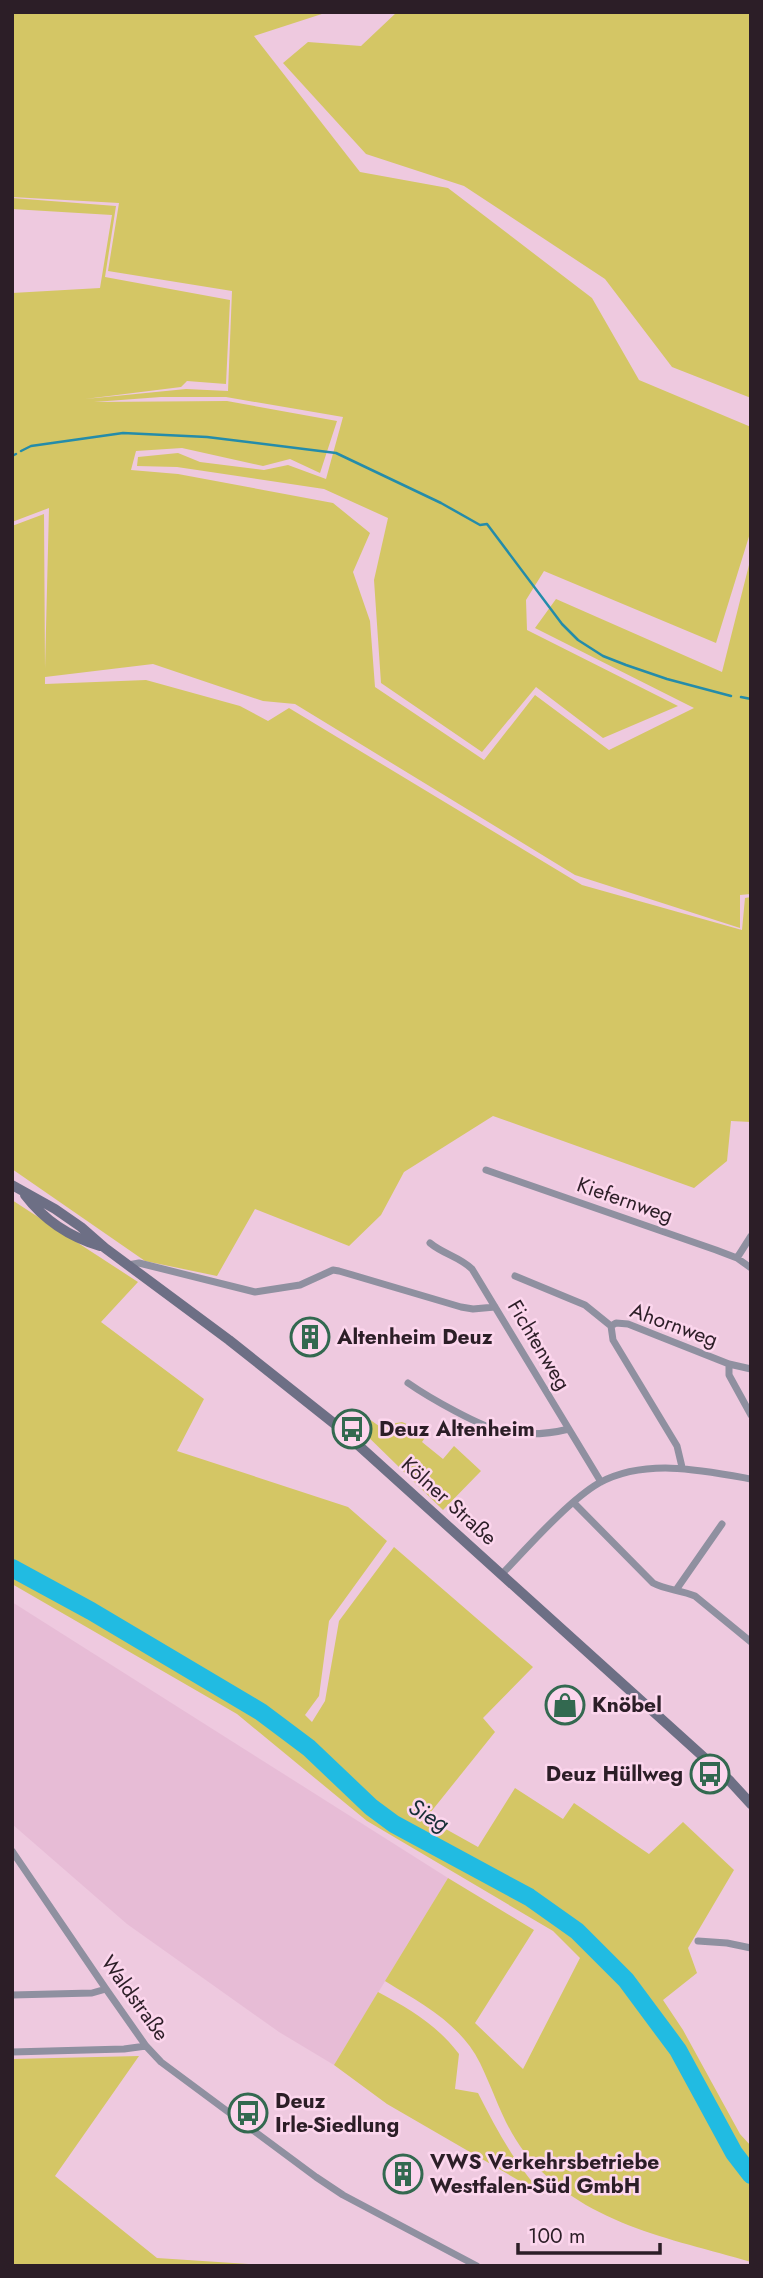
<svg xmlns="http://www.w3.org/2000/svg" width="763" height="2278" font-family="Jost,sans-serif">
<rect width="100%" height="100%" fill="#eec9df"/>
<path fill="#e7bcd6" d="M12,1602L448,1878L334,2065L279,2032L127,1924L12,1824Z"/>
<path fill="#d4c665" d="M12,12H328L254,36L360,172L448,188L592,298L639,380L751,427V530L716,643L544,571L526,600L527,630L678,706L603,738L536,687L482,752L381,683L374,580L388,518L324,489L177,467L137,466L138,457L178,453L200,462L264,470L288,465L326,479L343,417L226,397H161L94,402L227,401L337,421L320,473L290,459L263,466L182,448L136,451L131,470L178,474L333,503L370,533L353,572L370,621L375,687L484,760L535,695L609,750L694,708L535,628L556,599L722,672L751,557V894L740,895V928L575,875L295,704L263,701L153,664L45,677V684L146,680L240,706L268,721L289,708L582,885L742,930L745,898L751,897V1122L731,1121L727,1161L694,1188L493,1116L404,1172L381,1215L349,1246L255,1209L217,1276L145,1261L12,1169V526L44,514L45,669L49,508L12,522V293L100,288L112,215L12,209V198L116,206L105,277L230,300L226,384L187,381L181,387L85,399L186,389L228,391L232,291L108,271L119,203L12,197Z
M397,12H751V398L672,367L605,279L464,186L366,154L283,63L308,42L361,46Z
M12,1200L138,1282L101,1322L204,1399L177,1451L348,1507L387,1541L329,1621L319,1696L305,1715L312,1722L325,1701L339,1621L394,1547L533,1667L483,1718L495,1732L426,1818L478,1847L515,1788L563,1819L574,1803L649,1854L683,1822L734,1870L688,1948L697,1973L663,2000L683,2030L740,2134L751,2146V2262C670,2238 581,2224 525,2153C504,2126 495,2094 480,2063C460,2023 422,2004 385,1981L448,1878L534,1930L475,2023L523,2069L580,1958L553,1931L367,1821L237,1714L12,1584Z
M362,1414L379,1426L402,1422L428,1433L422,1442L443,1459L454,1446L481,1471L443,1510L356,1425Z
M378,1992C410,2009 437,2025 459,2054L455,2089L478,2093C497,2130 515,2165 544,2195L387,2104L334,2065Z
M139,2056L55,2176L157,2258L277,2266H12V2059Z"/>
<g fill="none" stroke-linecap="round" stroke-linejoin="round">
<path stroke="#248caa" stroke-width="2.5" d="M21,451L31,446L123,433L207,437L336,453L441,503L480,525L487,524L562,624L578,640L603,656L626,665L667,679L731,696
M12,456L16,454
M741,697L751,699"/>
<path stroke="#21bbe2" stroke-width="18" d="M12,1568L91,1611L261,1712L309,1748L371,1807L394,1824L529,1897L577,1931L626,1980L678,2050L734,2153L751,2175"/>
<path stroke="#8f90a0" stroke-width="7" d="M486,1170L716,1250L737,1258L751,1268
M430,1243C443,1254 460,1257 472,1269L601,1482
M737,1258L751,1236
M128,1265L139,1263L255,1292L300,1285L333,1270L339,1271L461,1307L473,1309L495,1307
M515,1276L585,1305L611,1326L616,1323L628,1324L729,1364L751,1369
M611,1326L613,1340L677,1446L682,1467
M729,1364V1375L751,1415
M408,1383C428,1397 482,1428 505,1432C525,1435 549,1434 569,1429
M574,1503L653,1583C666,1590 681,1590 695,1596L751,1642
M501,1575C527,1548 568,1501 599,1483C645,1458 702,1470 751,1479
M676,1590L722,1524
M12,1851L106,1989L146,2046L161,2062L316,2177L343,2195L477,2266
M698,1941L727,1943L751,1948
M12,1995L92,1993L106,1989
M12,2052L124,2049L146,2046"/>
<path stroke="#6d6f85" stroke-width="10" d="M12,1185L55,1209L81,1227L105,1248L229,1340L336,1425L729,1780L751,1804
M25,1195C44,1220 70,1237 100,1246"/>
</g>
<defs>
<symbol id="building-ring" viewBox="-11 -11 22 22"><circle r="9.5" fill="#fcd6ed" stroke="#336950" stroke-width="1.5"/><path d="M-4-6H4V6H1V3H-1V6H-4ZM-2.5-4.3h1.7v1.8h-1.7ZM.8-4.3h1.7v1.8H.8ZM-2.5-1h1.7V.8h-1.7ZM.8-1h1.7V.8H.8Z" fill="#336950"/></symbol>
<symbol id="bus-ring" viewBox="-11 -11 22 22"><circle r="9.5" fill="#fcd6ed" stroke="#336950" stroke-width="1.5"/><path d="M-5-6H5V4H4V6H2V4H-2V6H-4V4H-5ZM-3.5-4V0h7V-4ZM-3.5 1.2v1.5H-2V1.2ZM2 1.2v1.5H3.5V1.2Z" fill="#336950"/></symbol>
<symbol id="shop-ring" viewBox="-11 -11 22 22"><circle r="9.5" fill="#fcd6ed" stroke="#336950" stroke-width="1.5"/><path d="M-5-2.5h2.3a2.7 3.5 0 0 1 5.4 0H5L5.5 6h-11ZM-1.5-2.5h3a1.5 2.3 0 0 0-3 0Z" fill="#336950"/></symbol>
</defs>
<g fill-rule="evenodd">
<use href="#building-ring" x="288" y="1315" width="44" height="44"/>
<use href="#bus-ring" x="330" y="1407" width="44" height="44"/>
<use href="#shop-ring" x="543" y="1683" width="44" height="44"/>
<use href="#bus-ring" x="688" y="1752" width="44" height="44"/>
<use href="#bus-ring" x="226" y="2091" width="44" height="44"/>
<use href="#building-ring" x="381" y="2152" width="44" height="44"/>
</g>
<g text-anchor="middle" stroke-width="5" stroke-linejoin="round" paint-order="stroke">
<g font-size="21" fill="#2c1e27" stroke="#fcd6ed">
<text transform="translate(625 1200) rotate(19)" y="7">Kiefernweg</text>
<text transform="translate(674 1325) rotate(20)" y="7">Ahornweg</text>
<text transform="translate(539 1345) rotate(59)" y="7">Fichtenweg</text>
<text transform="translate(449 1501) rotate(42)" y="7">Kölner Straße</text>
<text transform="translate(135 1998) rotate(54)" y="7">Waldstraße</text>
</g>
<g font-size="21" font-weight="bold" fill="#2c1e27" stroke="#fcd6ed" text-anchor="start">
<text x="337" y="1344">Altenheim Deuz</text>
<text x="379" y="1436">Deuz Altenheim</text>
<text x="592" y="1712">Knöbel</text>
<text x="683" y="1781" text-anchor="end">Deuz Hüllweg</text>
<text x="275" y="2108">Deuz<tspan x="275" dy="24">Irle-Siedlung</tspan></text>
<text x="430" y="2169">VWS Verkehrsbetriebe<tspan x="430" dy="24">Westfalen-Süd GmbH</tspan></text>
</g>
<g font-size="23" font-style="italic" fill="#172e36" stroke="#fcd6ed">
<text transform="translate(429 1815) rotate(30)" y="8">Sieg</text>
</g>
</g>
<rect width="763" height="2278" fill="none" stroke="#2c1e27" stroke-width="28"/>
<path d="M518 2243v10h142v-10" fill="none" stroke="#2c1e27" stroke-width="3.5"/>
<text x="528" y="2243" font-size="21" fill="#2c1e27" stroke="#fcd6ed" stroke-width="5" paint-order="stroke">100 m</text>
</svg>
